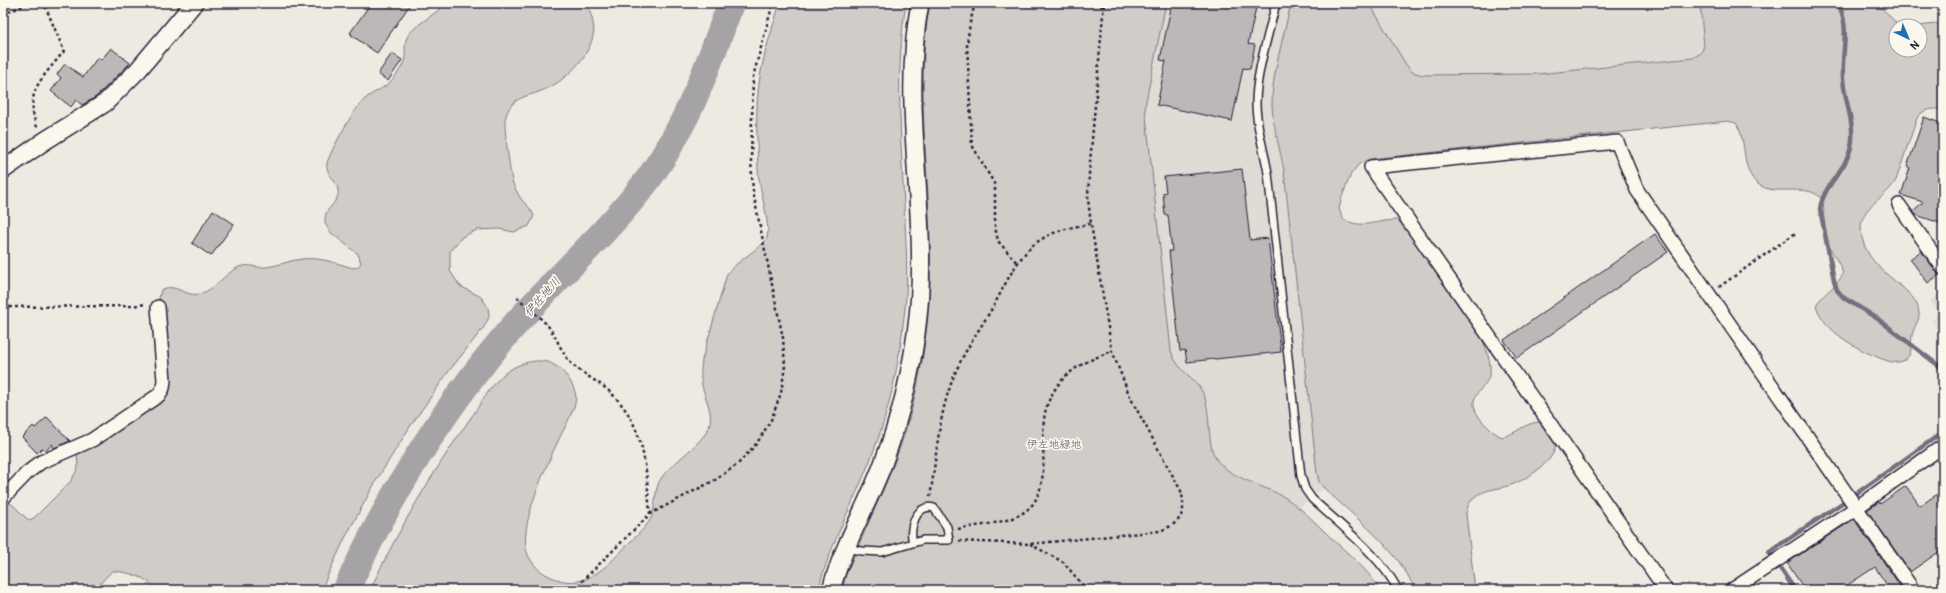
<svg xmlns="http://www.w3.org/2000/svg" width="1946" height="593" font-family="Pangolin,'Klee One',sans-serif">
<rect width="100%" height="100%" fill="#eeeae2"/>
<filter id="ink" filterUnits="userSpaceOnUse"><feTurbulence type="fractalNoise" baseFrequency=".025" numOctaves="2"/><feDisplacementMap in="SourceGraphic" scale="8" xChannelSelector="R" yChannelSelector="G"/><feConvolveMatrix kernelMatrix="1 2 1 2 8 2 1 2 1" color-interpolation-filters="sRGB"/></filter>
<g filter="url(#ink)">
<path fill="#dfdbd5" d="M1166,3H1291L1275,80L1272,103L1273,125L1284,171L1317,473L1319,482L1324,488L1299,508L1274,491L1230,472L1221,465L1214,457L1212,447L1207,404L1203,392L1181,371L1174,361L1171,351L1145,106Z
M1369,3H1700L1704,46L1701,54L1693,58L1538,74L1423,75L1412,72L1405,63Z
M1943,292V337L1933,322L1938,311L1930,301Z"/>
<path fill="#d0cdc9" stroke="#797882" d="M446,3H587C590,12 596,26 593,36C588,58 566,80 546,89C527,98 510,95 505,120C504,128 510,171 512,181C513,185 516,190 518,194C523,204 529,204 534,216L529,226L514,232L499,229L477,230L462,237L450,251V271L460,286L481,297L488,307L489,317L484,327L449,371L411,425L376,481L345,538L321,590H155C150,577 124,571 112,571L94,590H3V506L10,503C18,508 22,516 29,520L34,518L71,481L78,468L77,454L104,440L163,399L162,303L159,298L161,290C175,282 185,297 199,294C214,291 225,273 239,267C249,263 257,269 266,267C278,266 290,260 302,259C320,257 336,263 353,268L358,267L361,263L358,254L330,232L325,223C325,220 325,217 326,214C329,206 340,200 338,190C337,180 325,174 327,163C331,150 354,108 364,100C372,92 384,89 391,81C397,75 404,65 405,57C406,49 403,42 409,34C419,22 435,15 446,3Z
M780,3H906C895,69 901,138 904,205C906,243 909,280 904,317C899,365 889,413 871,458C854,502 830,544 818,590H370C398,530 432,473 470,419C480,405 490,386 504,374C515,365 529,360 543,361C559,363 574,381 576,397C576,407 565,427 560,437C548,462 516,529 528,555C533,565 539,571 549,576C583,593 606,568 628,544C636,536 646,528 651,518C657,505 653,489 662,477C673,462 703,443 709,427C714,413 705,399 702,385C700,377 701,369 702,360L727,274C735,262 764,246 767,238C771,223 758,187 758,168C757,139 755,106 760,77C764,52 773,27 780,3Z
M930,3H1166L1145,106L1171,351C1178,373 1195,376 1203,393C1212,412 1206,444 1216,459C1230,479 1266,485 1287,499C1302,509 1315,522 1328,535C1346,552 1367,568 1380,590H843L845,577C860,540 878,504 893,466C916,408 928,344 930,281C933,188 913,95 930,3Z
M1291,3H1369L1405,63L1412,72L1423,75L1538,74L1693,58L1701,53L1704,46L1700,3H1877L1899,26H1896V50H1920L1919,26L1943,23V109C1932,109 1924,108 1917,118L1896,180C1885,200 1860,205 1861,230C1864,274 1916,284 1919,312C1920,320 1915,325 1913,332C1910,340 1913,348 1909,355C1905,363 1896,363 1888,361C1863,353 1823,332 1816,305C1824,293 1837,286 1843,274C1841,265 1836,260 1832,252C1827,243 1826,230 1824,220C1823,213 1825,201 1820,197C1806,183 1773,197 1758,184C1740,170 1748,141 1736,123L1728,121L1370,159L1359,164L1351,174L1342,197L1339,209L1343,219C1362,230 1377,220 1397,220L1406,228C1421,249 1435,270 1450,291C1466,313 1487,337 1490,366C1493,390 1462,392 1479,417C1485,425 1492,432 1502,437C1516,434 1523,424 1538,422C1545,428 1556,437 1555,447C1553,463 1525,480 1511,485C1500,489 1483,489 1473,498C1469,502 1467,508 1466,514L1475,590H1415C1398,548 1356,519 1324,488L1319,482L1317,473L1284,171C1280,148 1273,128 1272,105C1271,77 1285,32 1291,3Z"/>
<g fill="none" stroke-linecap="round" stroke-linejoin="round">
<path stroke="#716f7c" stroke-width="4.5" d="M1838,3C1851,28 1841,51 1843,78C1844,100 1856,125 1851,147C1846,171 1823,185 1820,209L1834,280L1837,290L1844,298L1878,319L1943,369
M1857,493L1943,432
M1771,555L1769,552L1842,503
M1780,568L1795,590"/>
<path stroke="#a6a3a7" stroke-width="27" d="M346,590C388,498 441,412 506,335C548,285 599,242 639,191C684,135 707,69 731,3"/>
</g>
<path fill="#bcb8b8" stroke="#22223b" d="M371,3H411L377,53L351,35L352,34L350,33Z
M1172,3H1257L1248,44L1255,45L1250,69L1243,68L1232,121L1157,105L1166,61L1160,60Z
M111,48L130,63L96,97L82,105L76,100L71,107L51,91L61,78L57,74L65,64L83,77L98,57L101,60Z
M392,53L402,60L388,81L378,74Z
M1924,117L1943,124V224L1916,215L1913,211L1923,202L1901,195L1910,168L1907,167Z
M1242,169L1250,240L1268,238L1281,352L1187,362L1185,350L1180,351L1169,251H1172L1168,215H1165L1163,193L1166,192L1164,177Z
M213,210L234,224L211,256L192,243Z
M1655,234L1668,252L1517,358L1504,340Z
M1921,251L1939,275L1928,283L1910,259Z
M47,417L70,441L54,448L52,444L46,451L42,448L37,453L22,437L33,426L35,428Z
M1906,486L1920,506L1943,490V549L1910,572L1867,510L1879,502L1880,504Z
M1854,519L1903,590H1890L1875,567L1840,590H1805L1787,563Z"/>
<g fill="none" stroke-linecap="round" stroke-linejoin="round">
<defs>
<path id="service" d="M1276,3C1269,33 1256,73 1256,103C1256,127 1264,149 1268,173L1301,476L1305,489L1312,499C1340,525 1381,556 1398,590
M846,548L862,551L882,552L923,540H949L947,527L934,508C917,503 908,528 913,542"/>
<path id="minor" d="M1899,205L1943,268
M3,498L27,473L41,462L92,440L159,395L163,388L164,380L158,307
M1666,590L1371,167L1617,142L1637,190L1913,590
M1732,590L1856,508L1943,446"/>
<path id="tertiary" d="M3,170L43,142L105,103L138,70L194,3
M831,590C843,545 868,505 884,461C901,415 913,366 918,317C929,213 900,107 920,3"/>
</defs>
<use href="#service" stroke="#22223b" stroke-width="10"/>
<use href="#minor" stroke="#22223b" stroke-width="16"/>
<use href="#tertiary" stroke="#22223b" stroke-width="20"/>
<path stroke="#22223b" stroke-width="2.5" stroke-dasharray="3 3" stroke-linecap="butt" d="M975,3L970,23L967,44L972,145L995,185V227L998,241L1018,264
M1095,3L1103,7
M3,14L30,3
M37,127C23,91 44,77 64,51L44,3
M1719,287L1797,232
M517,297C527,307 539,316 548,326C557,337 561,352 570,362C582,375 599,381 611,393C646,426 646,470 650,514
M3,307L131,306L146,304
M930,497C936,462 938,420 950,387C959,358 978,332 993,307C1004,287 1014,264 1030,248C1047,232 1069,227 1091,224
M958,529C978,525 1003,524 1021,514C1056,495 1037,440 1046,409C1049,398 1055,388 1062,380C1076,365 1094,358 1112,351
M959,541L1030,544L1160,531C1181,523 1187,513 1181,491L1130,397L1112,351L1091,224L1088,199L1089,174L1104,3
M1030,544L1063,562L1087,590
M573,590L650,514L715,480L738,464L757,443L771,420L781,393L785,366L783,338L753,192L751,160L753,77L773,3"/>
<use href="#service" stroke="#fbf7ec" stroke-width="7"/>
<use href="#minor" stroke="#fbf7ec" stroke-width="13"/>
<use href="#tertiary" stroke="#fbf7ec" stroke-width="17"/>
</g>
</g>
<g text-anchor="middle" stroke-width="3.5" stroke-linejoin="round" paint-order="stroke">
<g font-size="11" fill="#565566" stroke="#fbf7ec">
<text x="1054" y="448">伊左地緑地</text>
</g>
<g font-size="12" font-style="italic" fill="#575666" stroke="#fbf7ec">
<text transform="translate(542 297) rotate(-49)" y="4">伊佐地川</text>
</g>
</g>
<rect width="1946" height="593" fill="none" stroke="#fbf7ec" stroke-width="16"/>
<rect x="8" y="8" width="1930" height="577" fill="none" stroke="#22223b" stroke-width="1.5" filter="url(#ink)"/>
<g transform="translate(1908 38) rotate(136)"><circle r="19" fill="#fbf7ec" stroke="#a4a2a5"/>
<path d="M0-3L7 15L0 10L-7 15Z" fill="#1f6fb2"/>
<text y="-6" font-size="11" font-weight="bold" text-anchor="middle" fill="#22223b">N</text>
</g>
</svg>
